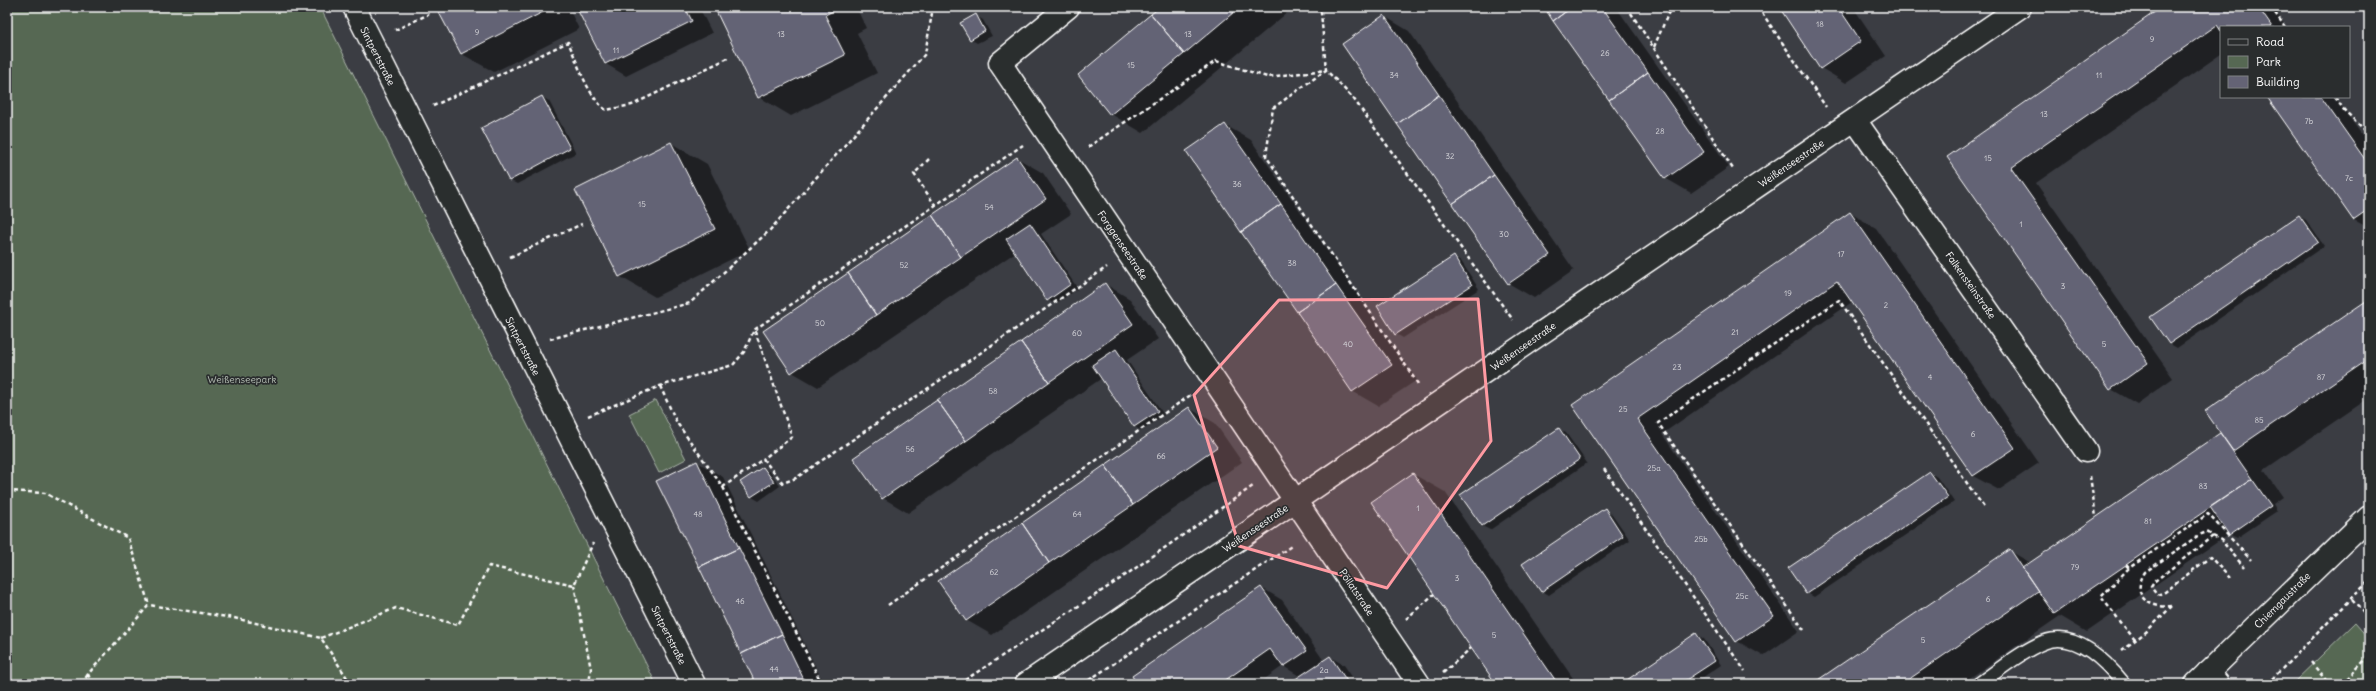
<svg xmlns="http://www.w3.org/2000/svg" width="2376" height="691" font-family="Delius,sans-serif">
<rect width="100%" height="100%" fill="#3b3d43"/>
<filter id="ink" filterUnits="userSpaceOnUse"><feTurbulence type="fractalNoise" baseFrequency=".025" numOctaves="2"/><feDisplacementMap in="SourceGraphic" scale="8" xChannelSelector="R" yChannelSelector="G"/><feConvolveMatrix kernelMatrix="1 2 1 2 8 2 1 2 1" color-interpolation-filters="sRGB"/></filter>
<g filter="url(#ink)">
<path fill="#566853" stroke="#aab4a9" d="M7,7H320L656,684H7Z
M656,400L686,459L659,473L629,414Z
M2355,623L2369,639V684H2292Z"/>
<path fill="#0007" d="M438,7H568L579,29L494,72L462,54Z
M577,7H699L712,33L626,76L606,64Z
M715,7H856L866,28L857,33L877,73L791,116L759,97Z
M1161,7H1294L1143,133L1111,114L1079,75Z
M1545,7H1616L1729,167L1691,193L1665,178Z
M1780,7H1853L1886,56L1846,83L1821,68Z
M2164,7H2273L2286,27H2221V54L2036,183L2173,378L2137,404L2111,389L1949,157Z
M976,16L983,20L992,36L977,43L970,39Z
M1384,16L1409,31L1574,270L1534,298L1508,283Z
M542,97L549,101L576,153L517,184L509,180Z
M2268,97H2335L2369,145V228L2354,220Z
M1225,125L1251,140L1417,380L1378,406L1352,391Z
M671,143L707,164L750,250L655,297L619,276Z
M1017,158L1043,173L1071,214L1041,234L1078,289L1055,304L1048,300L1016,252L818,387L792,372Z
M1850,213L1876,228L2039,463L1999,490L1973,476L1852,302L1662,434L1799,631L1763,656L1737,641L1573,406Z
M2299,216L2306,220L2324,246L2177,348L2170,344L2152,317Z
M1454,257L1461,261L1479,289L1403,338L1396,334Z
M1105,284L1130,299L1158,339L1127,360L1164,415L1142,431L1135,427L1102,378L908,513L883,498Z
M2369,300V398L2264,470L2283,497L2273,504L2277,511L2237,538L2229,534L2087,632L2060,616L1961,684H1814L2010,551L2031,563L2222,433Z
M1189,408L1215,423L1242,462L992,635L966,620Z
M1559,429L1566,433L1587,463L1490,530L1482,526Z
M697,462L723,477L824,684H757Z
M763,468L770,472L780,486L759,501L752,497L742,483Z
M1930,473L1937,477L1954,502L1814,597L1807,593Z
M1413,474L1445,492L1577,684H1497Z
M1605,510L1612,514L1630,540L1549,595L1542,591Z
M1262,588L1282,600L1324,661L1330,657L1344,665L1357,684H1290L1301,677L1283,666L1258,684H1138Z
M1696,634L1704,639L1721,665L1693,684H1623Z"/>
<path fill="#646375" stroke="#fff" d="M436,7H546L547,10L461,54Z
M576,7H685L692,21L605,64Z
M714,7H833L835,10L825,15L845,55L758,98Z
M1160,7H1240L1184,54L1151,14Z
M1544,7H1572L1553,21Z
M1572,7H1602L1648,72L1609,100L1553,21Z
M1779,7H1838L1861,41L1820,69Z
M2162,7H2258L2272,27H2221V31L2217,25L2011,168L2148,363L2110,390L1947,157Z
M976,14L985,31L970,40L960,23Z
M1151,14L1184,54L1110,115L1078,75Z
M1384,15L1439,95L1397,124L1342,44Z
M1648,72L1704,152L1665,179L1609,100Z
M1439,95L1494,175L1452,204L1397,124Z
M542,96L570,148L509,181L481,128Z
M2267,97H2321L2369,165V209L2353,220Z
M1225,124L1281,204L1241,232L1186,151Z
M671,142L715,229L619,277L575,190Z
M1017,157L1046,199L961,257L932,215Z
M1494,175L1550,255L1508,284L1452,204Z
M1281,204L1336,285L1297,312L1241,232Z
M1850,212L2015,448L1973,476L1837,281L1637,419L1774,616L1736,642L1572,405Z
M932,215L961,257L876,315L848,273Z
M2299,215L2318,242L2169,344L2150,317Z
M1030,223L1071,284L1047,301L1006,239Z
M1454,256L1472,285L1395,335L1377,306Z
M848,273L876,315L791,373L763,331Z
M1105,283L1133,324L1049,382L1021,342Z
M1336,285L1392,365L1352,392L1297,312Z
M2369,299V358L2233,451L2205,411Z
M1021,342L1049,382L966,441L937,400Z
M1116,349L1158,411L1134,427L1092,365Z
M937,400L966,441L882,499L853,458Z
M1189,407L1217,447L1133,505L1105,465Z
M1559,428L1580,459L1482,526L1460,495Z
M2220,433L2252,479L2054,614L2022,568Z
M697,461L739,548L699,567L656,481Z
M1105,465L1133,505L1049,563L1022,523Z
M763,467L774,482L751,497L740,482Z
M1930,472L1948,497L1806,594L1788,568Z
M1413,473L1558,684H1496L1471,648L1371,502Z
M2252,479L2271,506L2229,535L2210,507Z
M1605,508L1623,536L1541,592L1522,564Z
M1022,523L1049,563L966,621L938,581Z
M739,548L782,634L741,654L699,567Z
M2010,549L2038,591L1902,684H1812Z
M1261,587L1307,651L1283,667L1270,649L1220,684H1137L1132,676Z
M1696,633L1715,661L1680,684H1621Z
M782,634L806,684H756L741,654Z
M1330,656L1349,684H1288Z"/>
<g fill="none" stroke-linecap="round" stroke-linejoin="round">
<defs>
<path id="lane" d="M1979,684C1996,672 2032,643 2052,640C2081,635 2108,664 2124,684"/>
<path id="street" d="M354,7L694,684
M1068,7L1000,63L1419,684
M1855,120L2086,451
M2208,672L2218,684
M1026,684L2020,7"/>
<path id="primary" d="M2196,684L2369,517"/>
</defs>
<use href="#lane" stroke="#fff" stroke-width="16"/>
<use href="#street" stroke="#fff" stroke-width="25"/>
<use href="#primary" stroke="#fff" stroke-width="25"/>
<path stroke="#fff" stroke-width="2.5" stroke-dasharray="4 3" stroke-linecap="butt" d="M1627,7L1733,169
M1758,7L1826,107
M2271,7L2285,27
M395,30L429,14
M1654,47L1671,7
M2335,97L2344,110L2369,134
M433,106L568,42C578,63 587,96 606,110L632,105L728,58
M1088,147L1216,61L1267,77L1326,70L1321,12L1325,7
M929,159L914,174L935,205
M510,257L582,224
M755,331L792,437L763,459
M550,339L690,303L770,230L925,54L933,7
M1418,384L1266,156L1273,108L1326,70L1353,98L1513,320
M660,386L677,423L723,487L763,459L783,483L796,478L1107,267
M588,416L660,386L733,365L744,352L754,330L1023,145
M1604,469L1745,671
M2090,476L2096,517
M723,487L822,684
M7,491L45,493L128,538L149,605
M2213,536L2221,540L2244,567
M2126,565L2129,568
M574,585L591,669L589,684
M2352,600L2369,619
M888,605L1192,394
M2172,606C2149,609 2130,596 2145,572L2199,535L2207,532L2213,536L2155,581L2151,587L2157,595L2165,592L2210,557L2230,578
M1406,619L1434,594
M1804,630L1658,423L1839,300L1985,509
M321,638L396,608L458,625L489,566L574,585L593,543
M2135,640L2101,597L2129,568L2208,514L2251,560
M2122,650L2146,632L2172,606
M2311,662L2329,684
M1443,673L1471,648
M82,684L88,674
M92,684L88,674L149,605L234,618L321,638L351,684
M959,684L1120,579L1253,486
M1083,684L1293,545
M2267,684L2369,581
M2342,684L2369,656"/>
<use href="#lane" stroke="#2a2d2e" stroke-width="13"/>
<use href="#street" stroke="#2a2d2e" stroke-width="22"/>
<use href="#primary" stroke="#2a2d2e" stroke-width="22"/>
</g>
</g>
<path fill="#ff9aa2" fill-opacity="0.2" stroke="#ff9aa2" stroke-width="3" stroke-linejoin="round" d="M1478,299L1491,441L1387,588L1239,546L1194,395L1279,300Z"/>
<g text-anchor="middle" stroke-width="3.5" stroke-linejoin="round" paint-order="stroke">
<g font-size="8" fill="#d8d8dc">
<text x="1820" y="27">18</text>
<text x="477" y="35">9</text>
<text x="781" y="37">13</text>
<text x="1188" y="37">13</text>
<text x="2152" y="42">9</text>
<text x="616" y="53">11</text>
<text x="1605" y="56">26</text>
<text x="1131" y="68">15</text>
<text x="1394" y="78">34</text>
<text x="2099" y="78">11</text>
<text x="2044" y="117">13</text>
<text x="2309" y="124">7b</text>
<text x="1660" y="134">28</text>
<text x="1450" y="159">32</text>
<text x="1988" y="161">15</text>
<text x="2349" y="181">7c</text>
<text x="1237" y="187">36</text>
<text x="642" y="207">15</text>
<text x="989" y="210">54</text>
<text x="2021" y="227">1</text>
<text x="1504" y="237">30</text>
<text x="1841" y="257">17</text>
<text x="1292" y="266">38</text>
<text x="904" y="268">52</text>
<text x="2063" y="289">3</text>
<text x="1788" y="296">19</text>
<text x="1886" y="308">2</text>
<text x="820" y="326">50</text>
<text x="1735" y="335">21</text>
<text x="1077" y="336">60</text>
<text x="1348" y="347">40</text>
<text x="2104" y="347">5</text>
<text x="1677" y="370">23</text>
<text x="1930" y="380">4</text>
<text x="2321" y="380">87</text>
<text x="993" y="394">58</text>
<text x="1623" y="412">25</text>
<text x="2259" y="423">85</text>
<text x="1973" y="437">6</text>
<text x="910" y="452">56</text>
<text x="1161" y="459">66</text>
<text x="1654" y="471">25a</text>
<text x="2203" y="489">83</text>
<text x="1418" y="511">1</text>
<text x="698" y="517">48</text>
<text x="1077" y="517">64</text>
<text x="2148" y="524">81</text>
<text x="1701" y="542">25b</text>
<text x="2075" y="570">79</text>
<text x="994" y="575">62</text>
<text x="1457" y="581">3</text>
<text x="1742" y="599">25c</text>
<text x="1988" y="602">6</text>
<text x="740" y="604">46</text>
<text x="1494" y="638">5</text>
<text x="1923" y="643">5</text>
<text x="774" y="672">44</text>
<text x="1324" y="673">2a</text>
</g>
<g font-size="10" fill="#fff" stroke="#2a2d2e">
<text transform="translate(378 56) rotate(63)" y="4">Sintpertstraße</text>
<text transform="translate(1791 163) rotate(-34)" y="4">Weißenseestraße</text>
<text transform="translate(1123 245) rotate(56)" y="4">Forggenseestraße</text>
<text transform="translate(1971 285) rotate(55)" y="4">Falkensteinstraße</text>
<text transform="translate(523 346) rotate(63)" y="4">Sintpertstraße</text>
<text transform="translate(1523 346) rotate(-35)" y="4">Weißenseestraße</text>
<text transform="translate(1255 528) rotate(-34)" y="4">Weißenseestraße</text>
<text transform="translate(1357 592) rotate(56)" y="4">Pöllatstraße</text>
<text transform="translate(2282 600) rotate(-45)" y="4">Chiemgaustraße</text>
<text transform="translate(669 635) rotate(63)" y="4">Sintpertstraße</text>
</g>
<g font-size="10" fill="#b3bbb2" stroke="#2a2d2e">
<text x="242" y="383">Weißenseepark</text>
</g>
</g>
<rect width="2376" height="691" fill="none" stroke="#2a2d2e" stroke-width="24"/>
<rect x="12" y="12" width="2352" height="667" fill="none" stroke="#fff" stroke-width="1.5" filter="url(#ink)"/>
<rect x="2220" y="26" width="130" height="72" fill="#2a2d2e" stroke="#7f8182"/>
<rect x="2228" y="39" width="20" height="6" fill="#2a2d2e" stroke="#7f8182"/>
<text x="2256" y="46" font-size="12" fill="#ffffff">Road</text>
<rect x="2228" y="56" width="20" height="12" fill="#566853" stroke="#7f8182"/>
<text x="2256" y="66" font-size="12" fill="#ffffff">Park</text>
<rect x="2228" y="76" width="20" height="12" fill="#646375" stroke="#7f8182"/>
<text x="2256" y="86" font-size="12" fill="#ffffff">Building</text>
</svg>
